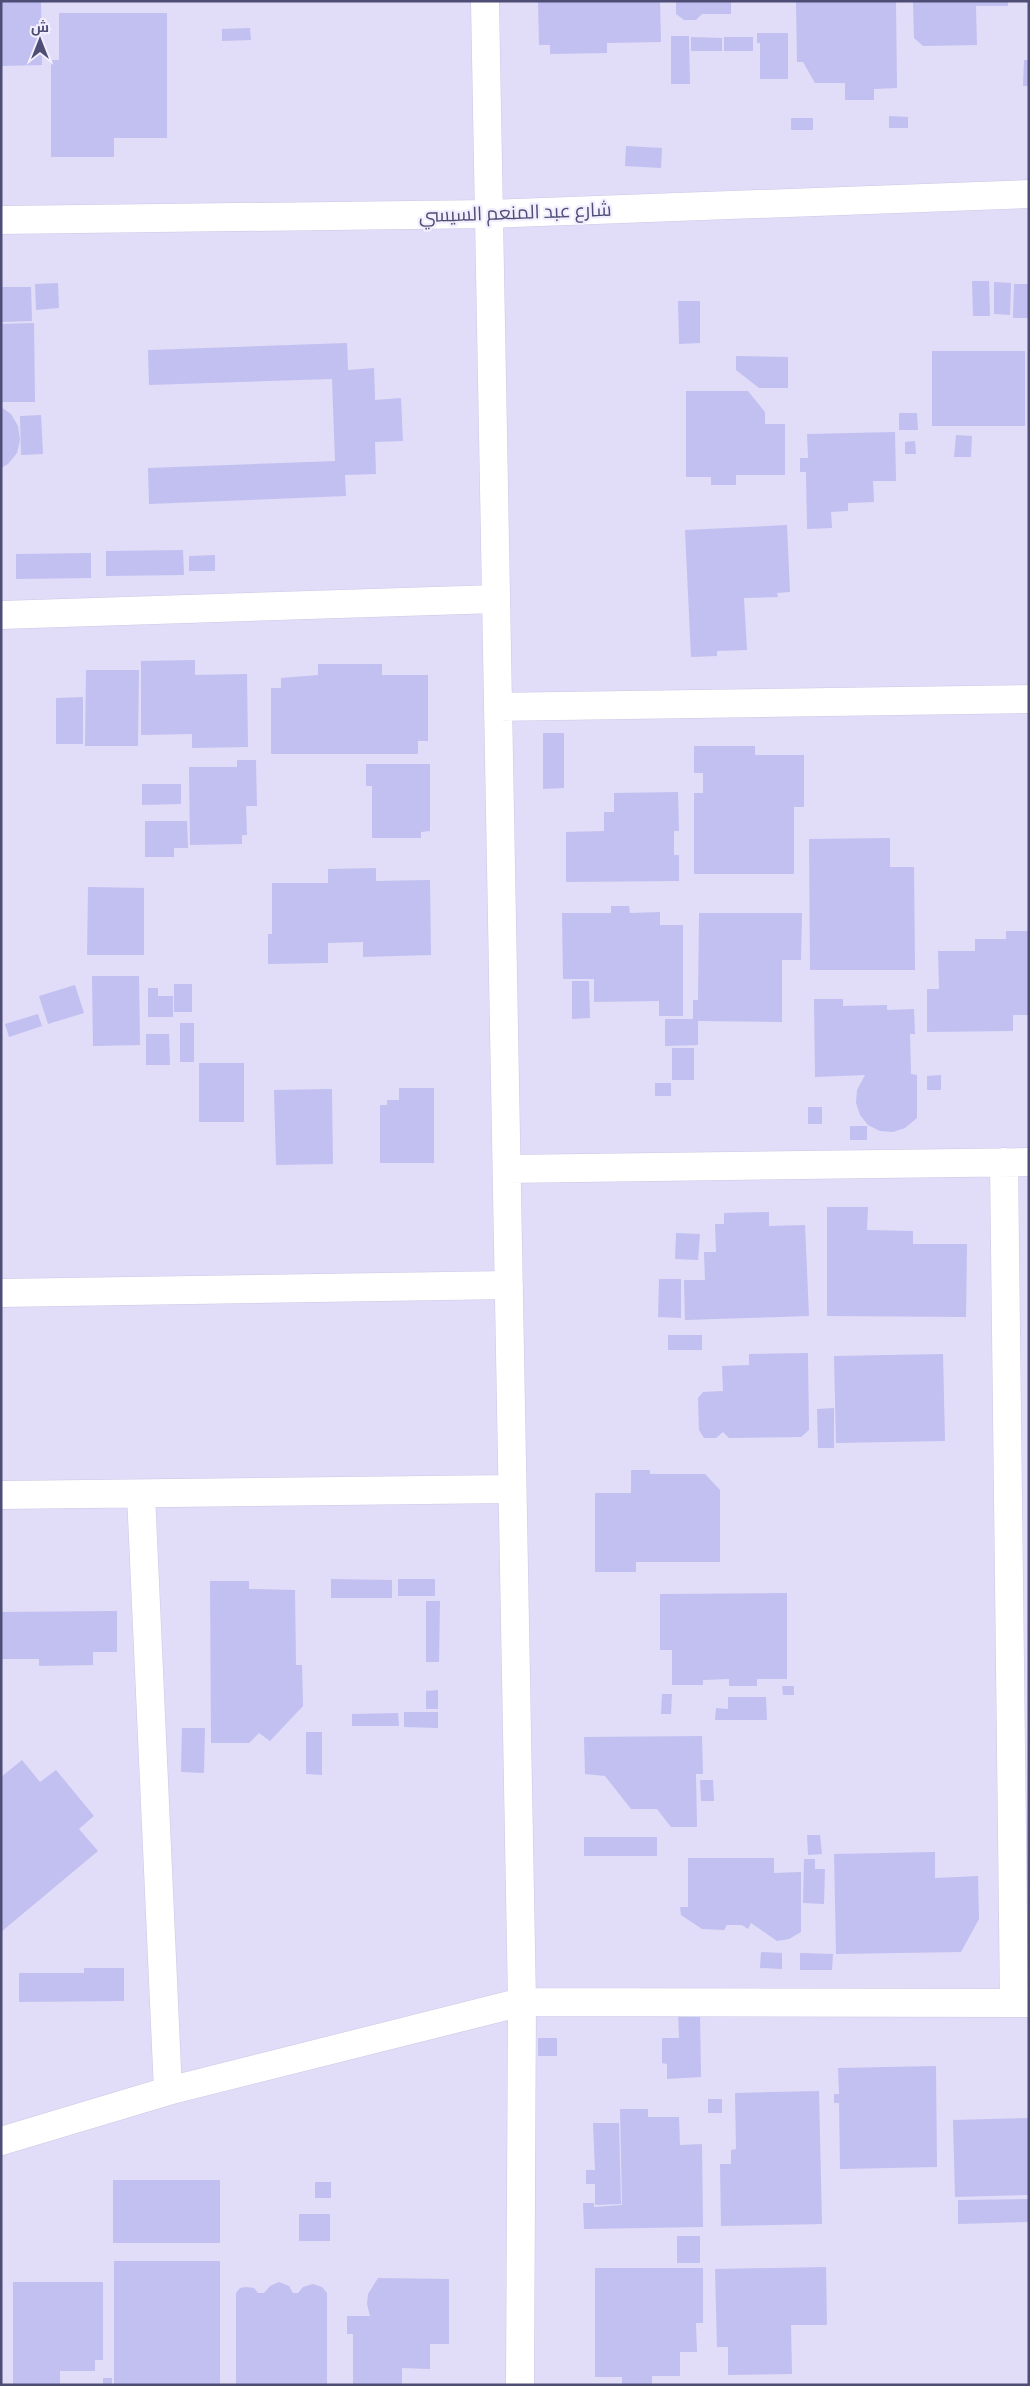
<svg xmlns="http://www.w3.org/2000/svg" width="1030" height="2386" font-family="'PT Sans Narrow',Cairo,sans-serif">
<rect width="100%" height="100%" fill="#ece8fc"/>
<path fill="#e1dcf8" d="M1,1H1029V2385H1Z"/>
<path fill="#c1c0f0" d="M1,1H41L42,65L1,66Z
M538,1H660L661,42L607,43V53L550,54V45H539Z
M676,1H731V14H702L696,20H684L676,14Z
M796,1H896L897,88L874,89V100H845V83H815L803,62H797Z
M913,1H1008V6H976L977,45L923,46L914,38Z
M59,13H167V138H114V157H51V60H59Z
M250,28L251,40L222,41V29Z
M757,33H788V79H760V43H757Z
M671,36H689L690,84H671Z
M691,37L722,38V51H691Z
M724,37H753V51H724Z
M1024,60H1029V86H1023Z
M889,116L908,117V128H889Z
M791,118H813V130H791Z
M626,146L662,148L661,168L625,166Z
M972,281H989L990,316H973Z
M994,282L1011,283L1010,315L994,314Z
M58,283L59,308L36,310L35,284Z
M1014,284H1029L1028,318H1013Z
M1,287H31L32,321L1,322Z
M678,301H700V343L679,344Z
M34,323L35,402H1V324Z
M347,343L348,370L374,368L375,400L401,398L403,441L375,442L376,474L345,475L346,496L149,504L148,468L335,461L332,379L149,385L148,350Z
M932,351H1025V426H932Z
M736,356L788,357V388H759L736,370Z
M686,391H748L765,412V424H785V475H736V485H711V477H686Z
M1,407L11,414L18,426L20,440L17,453L8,464L1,468Z
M899,413H917L918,430H899Z
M41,415L43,454L21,455L20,416Z
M895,432L896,481H873L874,502L848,503V511L831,512L832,528L807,529L806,472H800V458H808L807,434Z
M956,435L972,436L971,457H954Z
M915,441L916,454H905V442Z
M787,525L790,592L777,593L778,597L744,598L747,650L717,651V656L691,657L685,530Z
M183,550L184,575L106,576V551Z
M91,553V578L16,579V554Z
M215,555V571H189V556Z
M195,660V675L247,674L248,747L192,748V734L141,735V661Z
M318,664H382V675H428V741H418V754H271V688H281V678L318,675Z
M86,670H139L138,746H85Z
M83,697V744H56V698Z
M543,733H564V788L543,789Z
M694,746H755V755H804V807H794V874H694V793H703V773H694Z
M237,760H256L257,806H246L247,835H242V844L190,845L189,767H237Z
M366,764H430V831L421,832V838H372V786H366Z
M142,784H181V804L142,805Z
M678,792L679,831H674V855H679V881L566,882V832L604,831V812H614V793Z
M145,821H187L188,848H174V857H145Z
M890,838V867H914L915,970H810L809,839Z
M376,868V881L430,880L431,955L363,957V942L328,943V963L268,964V934H272V883H328V869Z
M88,887L144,888V955H87Z
M611,906H629L630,913L660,912V925H683V1016H659V1001L594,1002V979H563L562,913H611Z
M699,913H802L801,960H782V1022L698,1021V1045L665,1046V1019H693V1000H698Z
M1006,931H1029V1015H1013V1031L927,1032V989H939L938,951H975V939H1006Z
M92,976H139L140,1045L93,1046Z
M572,981H589L590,1018L572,1019Z
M174,984H192V1012H174Z
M75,985L84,1013L48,1024L39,996Z
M148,988H158V996H173V1017H148Z
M814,999H843V1006L887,1005V1010L914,1009L915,1034H910L911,1074L917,1075V1118L905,1128L893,1132L880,1131L868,1125L860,1115L856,1103L857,1090L865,1075L815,1077Z
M38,1014L42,1026L9,1037L5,1024Z
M180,1023H194V1062H180Z
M146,1034H169L170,1065H146Z
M672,1048H694V1080H672Z
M199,1063H244V1122H199Z
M941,1075V1090H927V1076Z
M655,1083H671V1096H655Z
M399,1088H434V1163H380V1105H387V1100H399Z
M332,1089L333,1164L276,1165L274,1090Z
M808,1107H822V1124H808Z
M850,1126H867V1140H850Z
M827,1207H868L867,1230L913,1231V1244H967L966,1317L827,1316Z
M769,1212V1226L805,1225L809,1316L685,1320L684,1280H705L704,1252H716L715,1224H724V1213Z
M676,1233L700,1234L698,1260L675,1259Z
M659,1279H681V1318L658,1317Z
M668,1335H702V1350H668Z
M808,1353L809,1430L801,1437L729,1438L723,1432L716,1438H704L699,1430L698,1398L703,1392L723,1391L722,1366L749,1365V1354Z
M943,1354L945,1441L836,1443L834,1356Z
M834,1408V1448H818L817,1409Z
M631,1470H650V1474H705L720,1490V1562H636V1572H595V1493H631Z
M331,1579L392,1580V1598H331Z
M398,1579H435V1596H398Z
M210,1581H249V1589L295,1590L296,1665H302L303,1706L270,1741L259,1733L249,1743H211Z
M787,1593V1679H757V1686H729V1679L703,1680V1685H672V1650H660V1594Z
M426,1601H440L439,1662H426Z
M117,1611V1652H93V1665L39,1666V1659H1V1612Z
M782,1686H794V1695H783Z
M438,1690V1709H426V1691Z
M662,1694H672L671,1714H661Z
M728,1697H766L767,1720H715L716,1708L728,1709Z
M404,1712H438V1728L404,1727Z
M398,1713L399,1726H352V1714Z
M182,1728H205L204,1773L181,1772Z
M306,1732H322V1775L306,1774Z
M702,1736L703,1774H696L697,1827H671L657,1809H631L605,1776L585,1774L584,1737Z
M22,1760L40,1782L56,1770L94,1816L79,1829L98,1851L1,1932V1777Z
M700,1780H713L714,1801H701Z
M807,1835H820L822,1854L808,1855Z
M584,1837H657V1856H584Z
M935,1852V1878L978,1876L979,1919L961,1952L836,1954L834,1854Z
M688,1858H774V1873L801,1872V1932L789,1939L777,1941L751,1923L748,1929L742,1925H727L724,1930L702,1929L681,1915L680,1907H688Z
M804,1859H815V1869H825L824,1904L803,1903Z
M761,1952L782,1953V1969L760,1968Z
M800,1953L833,1954L832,1970H800Z
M84,1968H124V2001L19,2002V1973H84Z
M700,2011L701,2077L667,2079V2064L662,2063V2038H679L678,2012Z
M538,2038H557V2056H538Z
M936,2066L937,2167L840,2169L839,2103H834V2094H839L838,2068Z
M819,2091L822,2224L721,2226L720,2164H731V2150L736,2149L735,2093Z
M708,2099H722V2113H708Z
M620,2109H648V2117H679L680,2145L702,2144L703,2227L584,2229L583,2203H594V2207L622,2205Z
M1029,2118V2195L955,2197L953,2120Z
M593,2123H619L621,2204L595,2205V2184H586V2170H595Z
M113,2180H220V2243H113Z
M315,2182H331V2198H315Z
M1029,2199V2222L958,2224V2200Z
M299,2214H330V2241H299Z
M677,2236H700V2263H677Z
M114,2261H220V2385H114Z
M826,2267L827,2325H791L792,2374L728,2375V2347H717L715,2269Z
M595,2268H703V2323H696L697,2352H680V2376H652V2385H622V2377H595Z
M378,2278L449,2279V2344H430V2369L402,2368V2385H353V2334H347V2316H370L367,2304L368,2294Z
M13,2282H103V2360H95V2371H60V2385H13Z
M279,2282L289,2286L293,2293H298L303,2287L313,2284L322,2287L327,2293V2385H236V2293L240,2288L246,2287L254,2288L258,2293H264L270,2286Z
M103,2378H112V2385H103Z"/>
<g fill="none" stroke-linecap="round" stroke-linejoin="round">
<defs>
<path id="minor" d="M485,1L522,2002L520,2385
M1,615L496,599
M498,707L1029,699
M1004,1162L1014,2002
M507,1169L1029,1162
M1,1293L509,1285
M141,1494L168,2091
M1,1495L512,1489
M1,2141L168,2091L522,2002L1029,2003"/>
<path id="tertiary" d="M1,220L489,214L1029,194"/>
</defs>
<use href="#minor" stroke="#cbc8e5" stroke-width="29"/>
<use href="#tertiary" stroke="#cbc8e5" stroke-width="29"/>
<use href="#minor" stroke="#fff" stroke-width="28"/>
<use href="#tertiary" stroke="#fff" stroke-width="28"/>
</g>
<g text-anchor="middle" stroke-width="4.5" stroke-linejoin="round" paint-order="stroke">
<g font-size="19" fill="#4d4d75" stroke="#f2eefe">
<text transform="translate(515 212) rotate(-2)" y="7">شارع عبد المنعم السيسي</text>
</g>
</g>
<rect width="1030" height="2386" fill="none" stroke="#4d4d75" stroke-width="5"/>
<g transform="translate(40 40)" stroke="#f2eefe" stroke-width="4" paint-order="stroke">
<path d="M0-4L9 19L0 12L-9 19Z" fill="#4d4d75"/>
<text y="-8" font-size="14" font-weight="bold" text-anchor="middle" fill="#4d4d75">ش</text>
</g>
</svg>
